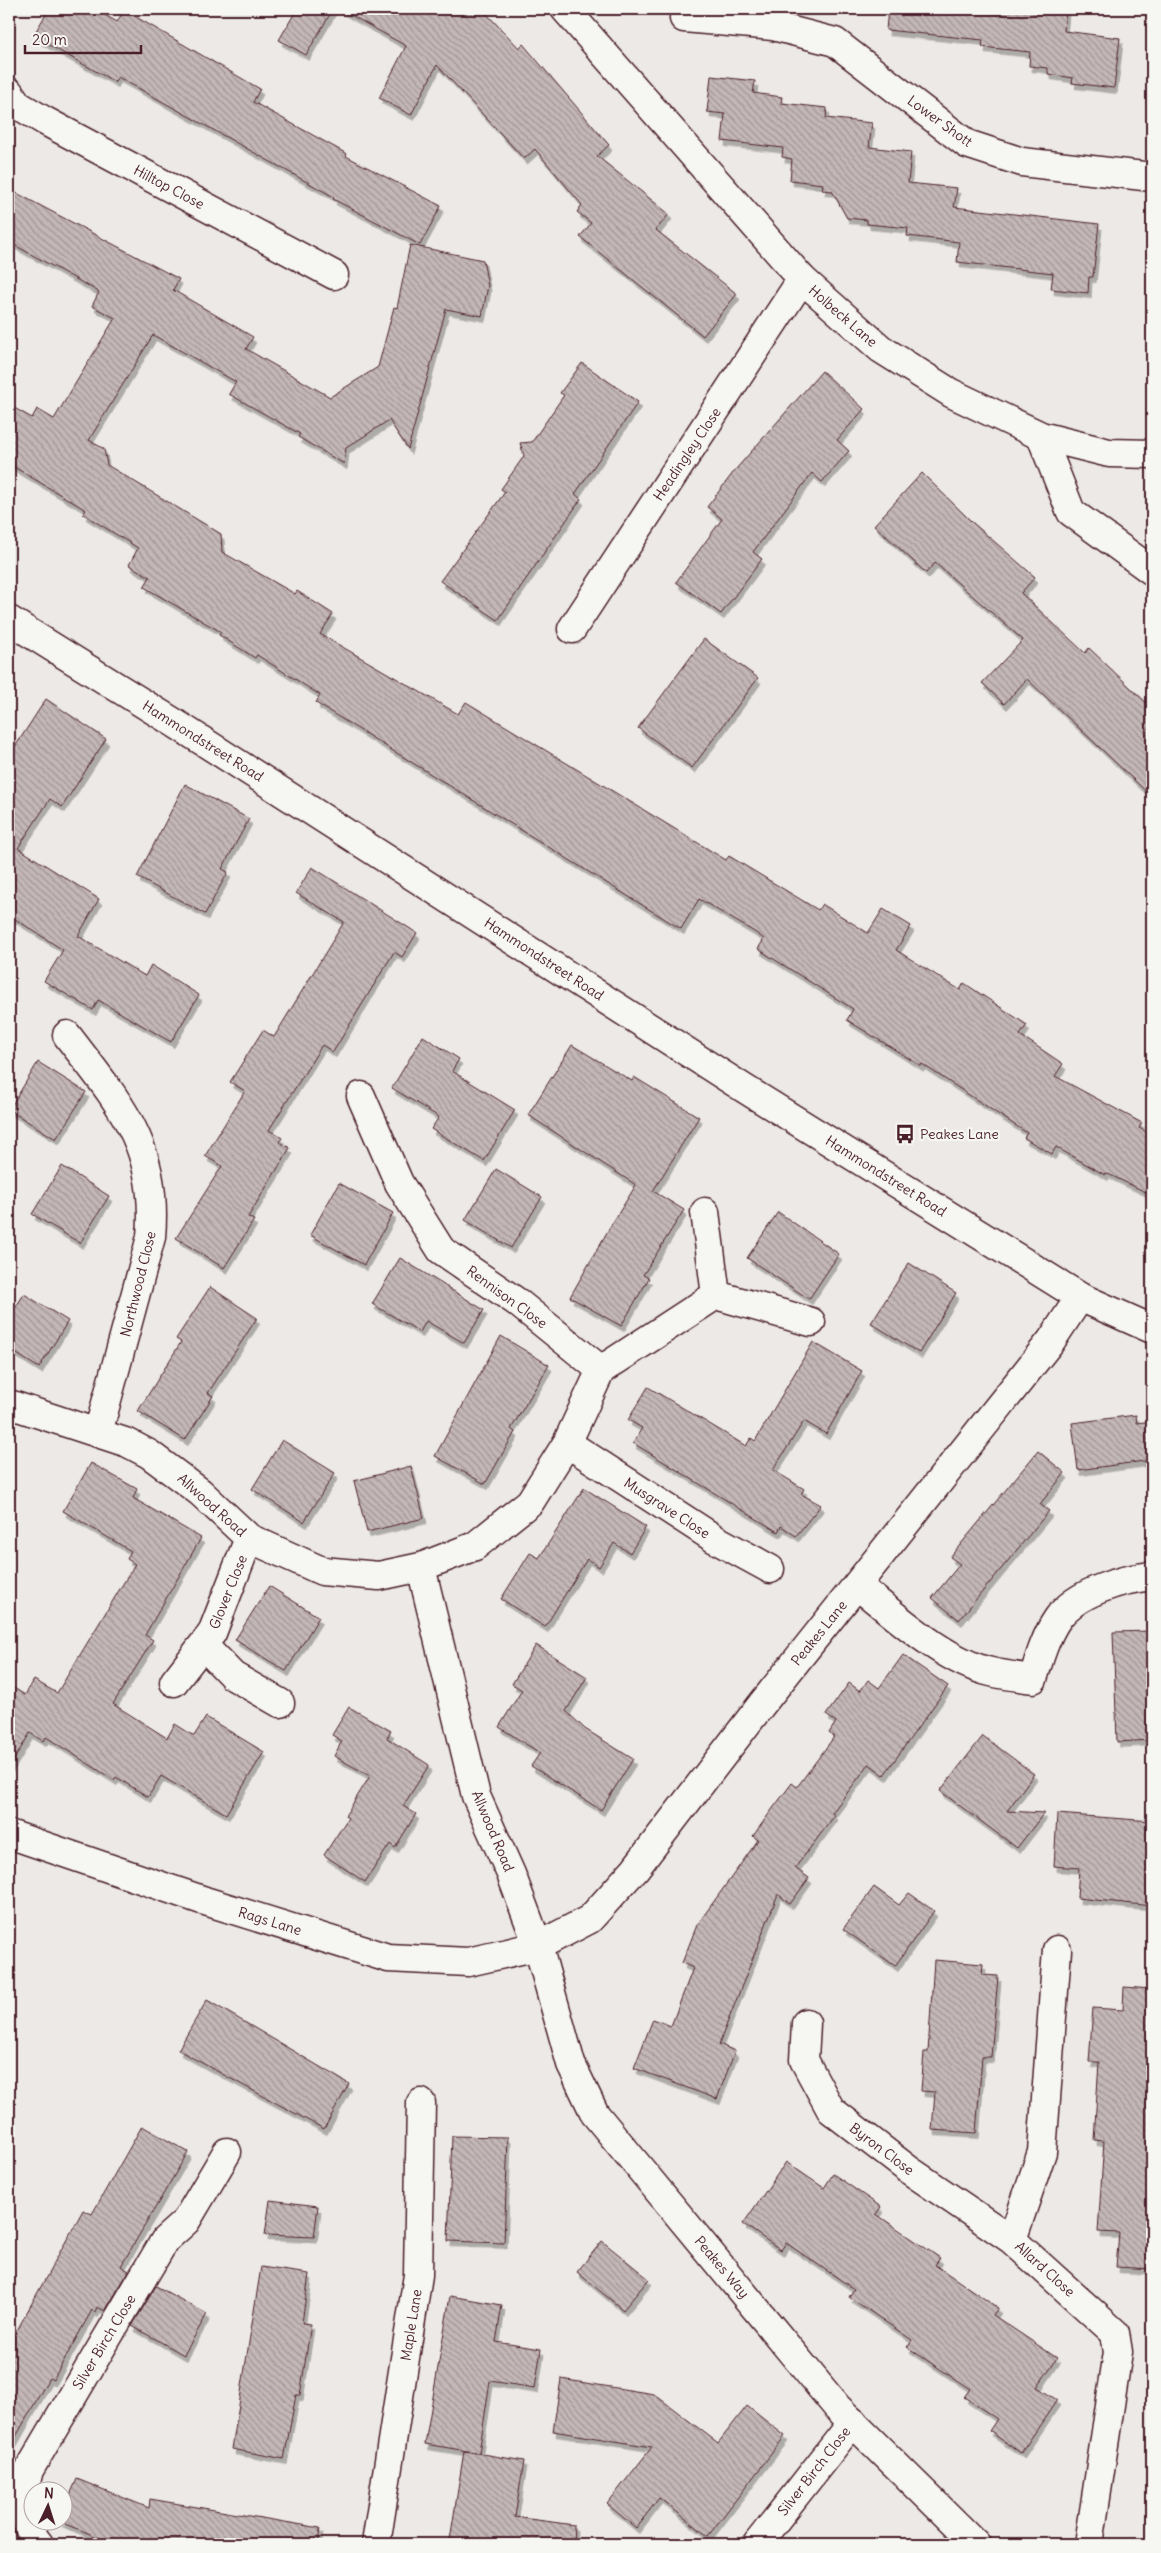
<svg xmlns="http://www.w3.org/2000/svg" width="1161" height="2553" font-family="Delius,sans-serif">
<defs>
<pattern id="building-back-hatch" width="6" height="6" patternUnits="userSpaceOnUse" patternTransform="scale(1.25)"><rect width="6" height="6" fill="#c4b7b7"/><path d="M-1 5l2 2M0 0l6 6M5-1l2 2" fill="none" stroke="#a19495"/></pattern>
<filter id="shadow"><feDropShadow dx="3" dy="5.5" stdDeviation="0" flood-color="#0004"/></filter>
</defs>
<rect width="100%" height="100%" fill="#ece9e6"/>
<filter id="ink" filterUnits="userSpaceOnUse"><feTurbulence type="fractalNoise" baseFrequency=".02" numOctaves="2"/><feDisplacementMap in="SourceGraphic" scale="10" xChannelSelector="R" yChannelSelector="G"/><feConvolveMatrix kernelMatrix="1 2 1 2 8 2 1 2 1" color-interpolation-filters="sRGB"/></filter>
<g filter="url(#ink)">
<path fill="url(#building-back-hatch)" stroke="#4a1f2b" filter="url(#shadow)" d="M49,9H95L117,22L124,10L260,89L253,102L347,154L346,156L441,206L420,245L333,199L334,197L118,77L115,82L33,36Z
M297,9H333L306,55L279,40Z
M340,9H482L519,48L523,44L609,145L597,156L669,214L656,230L737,294L703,336L580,237L591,223L577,212L582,205L535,149L524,159L437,65L411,115L379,98L406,46Z
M888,9H1066L1064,31L1120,38L1114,88L1072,83L1073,78L1048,74V68L1029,66L1030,52L982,47L983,40L886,30Z
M711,76L755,81L753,93L782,97L781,103L827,108L826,118L872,123L869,147L911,152L908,183L957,188L954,207L1099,224L1093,277H1089L1088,293L1051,289L1053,273L957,262L959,242L907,236L908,228L867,224V220L847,218L832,191L822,190L823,184L790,180L792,159L782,157L783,148L722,141L725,114L707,112Z
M9,189L179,279L173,290L253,337L246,349L330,397L378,367L394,307L397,308L410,245L483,260L488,286L482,316L446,309L408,449L389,420L346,448L344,464L298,437L300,434L229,394L236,382L153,335L89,440L104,449L107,465L221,534L222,552L295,594L297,591L333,614L320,634L458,714L466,702L726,860L729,856L818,910L822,904L868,933L883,909L911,926L896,950L960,990L964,983L1027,1025L1020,1035L1063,1064L1055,1076L1142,1123L1139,1128L1152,1135V1195L1106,1173L1105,1175L1056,1147L1052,1154L1024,1138L1027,1133L922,1064L921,1066L847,1020L853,1009L758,949L764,939L756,933L699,899L681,929L316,703L320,695L257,655L255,658L219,635L221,632L144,587L150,577L129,565L138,548L83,514L86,510L9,464V405L32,418L37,409L54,419L115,318L92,306L99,292L9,242Z
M582,363L638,402L575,494L581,499L498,620L440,581L505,492L501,489L524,456L520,443L532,442L564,395L560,393Z
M822,371L864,409L837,440L849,451L822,482L812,473L753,552L762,559L721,614L676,582L722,519L707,507L736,469Z
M922,473L973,523L1035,577L1021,593L1085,653L1089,648L1152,708V797L1027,679L1004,704L982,683L1023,640L935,563L926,573L874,525Z
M704,639L758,678L692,768L638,728Z
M46,699L106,739L62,807L50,799L18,848L99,899L78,936L145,976L151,965L199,995L171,1042L98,1000L93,1010L44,981L63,950L9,915V756Z
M185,784L249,819L222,869L228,872L205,914L137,877Z
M312,867L417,933L402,957L394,952L333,1052L322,1045L269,1130L282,1138L279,1142L290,1148L248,1217L254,1220L224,1268L176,1238L222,1166L205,1156L245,1091L230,1082L263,1030L274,1037L344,922L296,893Z
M423,1036L459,1059L452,1071L515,1110L484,1161L431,1129L439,1117L392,1088Z
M572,1045L632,1081L634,1077L699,1117L653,1191L684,1210L643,1275L649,1278L621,1326L570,1297L610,1227L636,1185L528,1115Z
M38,1062L86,1092L56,1139L9,1110Z
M62,1166L109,1196L80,1243L32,1214Z
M496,1169L542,1197L511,1248L465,1220Z
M339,1183L393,1213L364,1265L310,1235Z
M778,1212L839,1254L809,1299L747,1258Z
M400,1258L484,1310L464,1343L426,1321L420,1332L372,1304Z
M909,1263L956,1293L919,1353L871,1323Z
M210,1287L257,1318L208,1393L213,1396L185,1440L138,1411L181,1342L176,1339Z
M24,1294L68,1321L39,1368L9,1349V1318Z
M501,1336L549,1365L511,1429L515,1432L485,1484L435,1456Z
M813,1342L862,1371L826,1434L804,1421L773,1470L804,1489L801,1494L821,1505L796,1536L781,1526L778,1532L633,1443L642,1428L628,1420L648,1387L746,1446L751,1438L755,1441Z
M1136,1415L1137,1423L1152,1421V1460L1078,1470L1072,1423Z
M282,1440L335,1473L304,1522L252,1489Z
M1038,1451L1065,1473L1040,1504L1049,1511L959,1620L932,1598L960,1564L950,1557Z
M91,1463L137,1489L133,1498L201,1538L145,1635L153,1640L113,1704L167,1738L175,1724L194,1736L206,1717L264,1752L226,1814L161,1776L148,1797L116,1777L114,1780L46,1737L43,1741L30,1733L9,1768V1685L25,1695L34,1680L57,1693L135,1564L127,1559L131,1551L63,1511Z
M411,1466L424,1518L367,1532L354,1481Z
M584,1488L646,1527L630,1553L614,1543L599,1567L587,1559L545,1627L501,1599L530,1553L539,1558Z
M269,1586L319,1617L286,1671L235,1640Z
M1151,1631L1152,1740L1117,1742L1113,1632Z
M536,1645L587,1677L566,1711L585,1729L633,1759L601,1810L531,1766L540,1753L499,1727L522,1690L512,1684Z
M903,1655L948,1686L884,1775L869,1764L832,1813L835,1815L795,1868L809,1878L790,1904L778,1894L719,2044L735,2051L717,2099L634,2068L653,2019L671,2026L693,1968L682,1963L697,1925L758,1840L753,1836L771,1811L792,1783L797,1787L834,1737L829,1733L836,1722L826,1715L849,1683L860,1691L868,1680L879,1688Z
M349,1707L391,1731L387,1738L429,1765L403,1806L416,1814L395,1848L390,1844L365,1882L324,1855L348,1818L345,1816L370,1776L334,1756L342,1741L332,1735Z
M983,1736L1034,1774L1007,1811L1044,1813L1017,1848L940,1791Z
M1057,1814L1152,1821V1906L1077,1898L1079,1868L1054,1866Z
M874,1887L899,1905L909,1893L934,1911L895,1966L843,1929Z
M934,1960L983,1964L982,1975L998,1976L991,2057H982L976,2133L932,2130L935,2092L921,2091L924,2052H928Z
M1124,1987L1152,1989V2269L1116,2267L1119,2233L1098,2232L1104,2141L1094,2140L1099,2062H1089L1093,2008L1123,2010Z
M207,2000L349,2084L324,2129L178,2050Z
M142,2126L188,2152L121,2266L129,2271L105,2311L97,2307L95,2312L92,2310L53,2380L49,2378L9,2449V2345L83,2210L92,2214Z
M452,2136L508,2137L504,2243L448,2241Z
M786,2162L824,2188L833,2174L881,2207L876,2214L940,2258L935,2265L998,2308L993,2315L1057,2358L1037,2387L1057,2400L1021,2453L989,2431L997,2419L964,2397L970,2389L907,2347L912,2340L849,2297L854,2289L786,2243L781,2250L743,2224Z
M270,2200L318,2206L314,2237L265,2235Z
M602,2241L649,2279L623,2310L577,2272Z
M261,2267L309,2274L302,2323L311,2324L300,2395H296L284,2459L232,2449Z
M156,2286L207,2314L184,2355L132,2326Z
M450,2296L502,2305L496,2342L541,2349L535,2388L490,2381L479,2453L425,2444Z
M561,2379L654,2394L718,2443L747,2406L785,2436L708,2536L659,2498L636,2528L607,2504L652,2447L553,2431Z
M464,2451L524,2461L515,2517L574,2525L573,2544H476L450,2540Z
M77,2479L149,2508L150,2499L320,2528L318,2544H114L59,2521L62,2520V2513Z"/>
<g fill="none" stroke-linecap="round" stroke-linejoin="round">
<defs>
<path id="street" d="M684,18L773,26L835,42L967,144L1022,162L1152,177
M9,92L18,105L45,121L334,275
M572,629L802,279
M67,1035C119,1103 159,1145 151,1237L98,1433
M361,1096L399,1183L441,1250L517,1302L601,1370L716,1295L811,1322
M705,1212L716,1295
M9,1404L128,1443L149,1454L200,1492L249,1538L322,1571L379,1576L421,1567L475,1546L530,1502L567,1443L601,1370
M567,1443L715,1539L770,1569
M421,1567L476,1796L511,1874L538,1946
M858,1586C895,1615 944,1661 991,1672C1004,1675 1019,1677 1033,1679C1039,1659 1046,1635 1058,1618C1077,1592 1122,1579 1152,1576
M203,1645L233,1676L280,1703
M174,1682L212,1633L249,1538
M1057,1950L1042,2152L1012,2240L1115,2333L1118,2352L1089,2544
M806,2023L804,2060L831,2110L909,2170L1012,2240
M39,2544C20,2522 22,2496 29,2470L165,2240L186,2221L227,2152
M376,2544L418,2275L421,2103
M757,2544L853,2422"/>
<path id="secondary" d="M565,9L802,279L881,349L951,393L1041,436L1109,453L1152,454
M1041,436L1071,512L1152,571
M9,620L173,722L745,1089L1080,1297L1152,1329
M9,1834L205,1901L388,1958L468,1962L538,1946L590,1919L635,1869L762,1704L1051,1341L1080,1297
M538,1946L571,2064L595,2114L837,2407L976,2544"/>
</defs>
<use href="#street" stroke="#4a1f2b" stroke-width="31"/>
<use href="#secondary" stroke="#4a1f2b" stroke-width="31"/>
<use href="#street" stroke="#f6f6f2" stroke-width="28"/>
<use href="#secondary" stroke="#f6f6f2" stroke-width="28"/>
</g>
</g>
<defs>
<symbol id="bus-bare" viewBox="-9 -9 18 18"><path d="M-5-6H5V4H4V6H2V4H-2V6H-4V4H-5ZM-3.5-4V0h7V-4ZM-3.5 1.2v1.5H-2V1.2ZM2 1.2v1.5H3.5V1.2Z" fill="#4a1f2b" stroke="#f6f6f2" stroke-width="2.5" paint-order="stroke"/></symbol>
</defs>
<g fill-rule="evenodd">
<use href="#bus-bare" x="891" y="1120" width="28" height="28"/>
</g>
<g text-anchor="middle" stroke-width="4.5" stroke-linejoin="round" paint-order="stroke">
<g font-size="14" fill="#4a1f2b" stroke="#f6f6f2">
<text transform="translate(940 121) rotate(36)" y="5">Lower Shott</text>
<text transform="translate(169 187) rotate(28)" y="5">Hilltop Close</text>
<text transform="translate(843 316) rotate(41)" y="5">Holbeck Lane</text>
<text transform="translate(687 454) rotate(-56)" y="5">Headingley Close</text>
<text transform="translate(203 741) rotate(32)" y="5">Hammondstreet Road</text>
<text transform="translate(544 959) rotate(33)" y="5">Hammondstreet Road</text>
<text transform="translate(886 1176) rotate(32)" y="5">Hammondstreet Road</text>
<text transform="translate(138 1284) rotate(-76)" y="5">Northwood Close</text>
<text transform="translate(507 1297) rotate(36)" y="5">Rennison Close</text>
<text transform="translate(212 1505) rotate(42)" y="5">Allwood Road</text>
<text transform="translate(667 1508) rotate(33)" y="5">Musgrave Close</text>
<text transform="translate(228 1592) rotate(-68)" y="5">Glover Close</text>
<text transform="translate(819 1633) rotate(-51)" y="5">Peakes Lane</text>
<text transform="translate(493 1831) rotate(67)" y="5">Allwood Road</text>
<text transform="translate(270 1921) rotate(17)" y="5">Rags Lane</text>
<text transform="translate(882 2149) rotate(37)" y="5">Byron Close</text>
<text transform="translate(722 2267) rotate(50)" y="5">Peakes Way</text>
<text transform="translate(1045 2269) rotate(42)" y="5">Allard Close</text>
<text transform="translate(411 2325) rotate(-81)" y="5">Maple Lane</text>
<text transform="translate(104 2342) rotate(-59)" y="5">Silver Birch Close</text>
<text transform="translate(814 2471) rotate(-52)" y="5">Silver Birch Close</text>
</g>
<g font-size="14" fill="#4a1f2b" stroke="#f6f6f2" text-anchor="start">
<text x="920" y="1139">Peakes Lane</text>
</g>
</g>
<rect width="1161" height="2553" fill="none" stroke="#f6f6f2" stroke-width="30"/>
<rect x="15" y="15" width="1131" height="2523" fill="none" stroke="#4a1f2b" stroke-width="2" filter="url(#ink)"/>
<g transform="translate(48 2506) rotate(4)"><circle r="24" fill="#f6f6f2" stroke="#b1a0a2"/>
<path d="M0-4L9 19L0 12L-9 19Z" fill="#4a1f2b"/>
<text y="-8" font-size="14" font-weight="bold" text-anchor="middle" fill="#4a1f2b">N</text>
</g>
<path d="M25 45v8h116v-8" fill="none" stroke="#4a1f2b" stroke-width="2.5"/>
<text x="32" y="45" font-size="15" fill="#4a1f2b" stroke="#f6f6f2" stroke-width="4" paint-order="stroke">20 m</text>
</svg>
